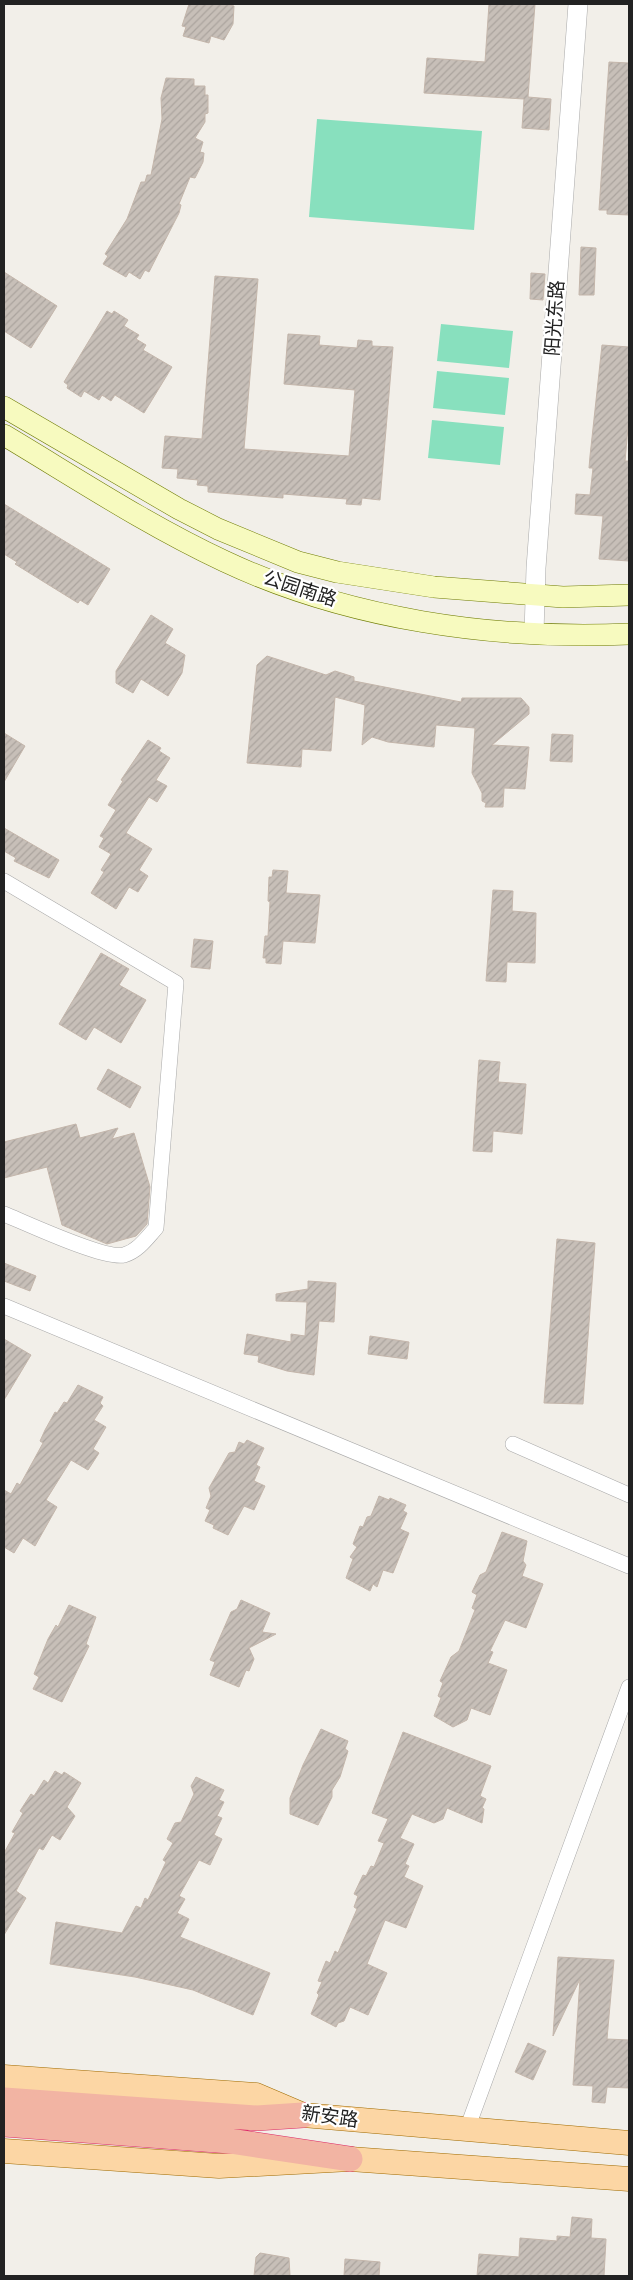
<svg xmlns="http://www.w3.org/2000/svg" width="633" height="2280" font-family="Figtree,'Noto Sans SC',sans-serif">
<defs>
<pattern id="building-hatch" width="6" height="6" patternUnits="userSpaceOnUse" patternTransform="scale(1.25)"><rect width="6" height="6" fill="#c7bfb8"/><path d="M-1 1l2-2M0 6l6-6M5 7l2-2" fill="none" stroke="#aba49e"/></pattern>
</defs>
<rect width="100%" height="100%" fill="#f2efe9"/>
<path fill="#88e0be" d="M317,119L482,131L474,230L309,217Z
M441,324L513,331L509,368L437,361Z
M437,371L509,378L505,415L433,408Z
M432,420L504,427L500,465L428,458Z"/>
<path fill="url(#building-hatch)" stroke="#c4b6ab" d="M189,4H226L234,6L233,24L224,40L211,36L209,43L183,36L186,27L182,26Z
M489,4H535L528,97L551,99L549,130L522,128L524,99L424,93L427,58L485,62Z
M609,62L629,63V215L607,214V210H599Z
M166,78L194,79V86H205V95H208V113L205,114V122L195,138L203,142L200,152L204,153L203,162L195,178L190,177L179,204L181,205L179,213L149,272L145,270L140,279L129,272L126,277L103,264L108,256L105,254L127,219L141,182H145L147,175H151L162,119L161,98Z
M581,247L596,248L594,295H579Z
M4,272L57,306L31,348L4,331Z
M531,273L545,274L543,300L530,299Z
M215,276L258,279L244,449L349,456L355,390L284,384L288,334L320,336L319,345L357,348L358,340L372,341V346L393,347L380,500L362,498L361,505L346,504L347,499L283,494V498L208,492V486L197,485L198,480L177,478L178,469L162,468L165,436L202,439Z
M107,311L112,314L114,311L128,320L124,326L139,335L136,339L146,345L143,350L172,367L144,413L115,395L111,401L102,395L99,400L84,391L81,397L67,388L68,385L64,382Z
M602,345L629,347V417L625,461H629V561L599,559L603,516L575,514L576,494L590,495L593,468H589L590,456Z
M4,504L110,569L88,605L80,600L78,603L15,564L17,562L4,554Z
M151,615L173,629L165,643L185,655L182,673L168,696L141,679L133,693L116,683V671Z
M267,656L326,675L335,671L354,677V681L461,702L462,698H521L529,707V714L492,745L529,747L525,789L504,788L503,807H485L486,803L482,801V793L472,773L475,728L436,725L434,747L388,742L372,737L362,745L365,705L335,697L331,751L302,749L301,767L247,763L257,665Z
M4,733L25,746L4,782Z
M552,734L573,735L572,762L550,761Z
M148,740L161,748L159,751L170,758L156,780L167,786L157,802L149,797L126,833L152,849L139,870L148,876L138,892L129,887L116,909L91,893L104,872L101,870L111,854L99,847L104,838L100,836L116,810L108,805L123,781L121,780Z
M4,828L59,860L49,878L14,861L16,858L4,851Z
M273,870L288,871L286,893L320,895L315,943L283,941L281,964L266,963V958H263L265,936H268L270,902L268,901L269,877H272Z
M493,890L513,891L512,911L536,913L535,963L507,962L506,982L486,981Z
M194,939L213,941L210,969L191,967Z
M101,953L129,969L119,985L146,1000L121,1043L94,1027L86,1040L59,1024Z
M479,1060L500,1062L498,1082L526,1084L522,1134L493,1131L492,1152L473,1151Z
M108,1069L141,1087L130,1108L97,1089Z
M76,1124L80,1138L118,1128L112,1139L134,1133L150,1187L147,1224L136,1236L107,1244L62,1225L47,1167L4,1178V1142Z
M557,1239L595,1243L583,1404L544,1403Z
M4,1263L36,1276L30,1291L4,1281Z
M308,1281L336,1283L334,1322L319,1321L314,1375L287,1371L258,1362L259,1356L244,1354L247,1334L291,1342V1334L305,1336L307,1302L276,1301V1294L308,1289Z
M370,1336L409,1342L407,1359L368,1354Z
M4,1339L31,1355L4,1400Z
M78,1385L103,1397L100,1403L103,1406L94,1420L106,1427L93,1449L99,1453L88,1470L71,1460L46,1500L57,1507L35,1546L23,1538L14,1553L4,1547V1490L11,1494L17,1483L20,1485L43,1443L40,1441L45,1430L55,1412L57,1413L64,1402L67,1403Z
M247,1440L264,1448L256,1465L260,1467L254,1481L265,1486L254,1510L244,1506L228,1535L213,1528L214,1525L205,1521L210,1510L206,1508L211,1496L209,1488L229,1453L235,1452L239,1442L244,1444Z
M379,1496L389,1500L390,1498L406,1505L403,1511L407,1513L400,1529L409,1533L393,1573L383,1570L377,1587L373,1584L370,1591L346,1578L353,1559L350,1557L357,1547L353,1544L360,1526L363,1527L367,1517L371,1516Z
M502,1532L527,1541L523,1561L526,1565L522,1576L543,1584L526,1628L505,1620L490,1651L493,1652L488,1663L507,1670L490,1715L471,1708L467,1720L453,1727L434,1716L441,1698L438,1696L443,1683L440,1681L451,1657L459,1651L475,1610L472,1608L477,1595L472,1592L480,1575L486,1572Z
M241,1600L270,1613L262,1632L276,1634L249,1648L254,1659L249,1671L246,1670L239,1687L210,1675L215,1662L210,1660L231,1612L237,1609Z
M69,1605L96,1617L86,1644L89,1646L62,1702L33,1689L39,1677L34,1674L48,1639L56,1625L58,1627Z
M321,1729L348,1741L345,1749L348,1751L340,1777L332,1790V1797L318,1825L290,1814V1798L303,1765Z
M403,1732L491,1766L480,1796L486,1799L482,1808L484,1809L482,1823L447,1808L443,1819L434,1823L412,1814L400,1838L414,1844L405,1864L409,1866L404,1877L423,1886L406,1928L385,1920L367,1964L387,1973L368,2015L350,2007L344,2021L338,2023L336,2027L311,2014L319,1995L317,1993L322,1982L318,1981L326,1961L330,1963L335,1951L338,1953L357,1909L354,1907L358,1896L354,1894L363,1875L366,1876L371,1866L374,1867L384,1843L378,1841L388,1819L372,1813Z
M55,1771L62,1775L64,1772L81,1783L67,1807L75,1816L60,1840L52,1835L43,1850L39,1848L16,1891L26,1898L4,1935V1853L15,1833L12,1832L23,1813L20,1811L31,1794L34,1796L44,1780L48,1783Z
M196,1777L224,1790L219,1800L224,1802L217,1816L222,1818L214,1835L222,1839L210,1865L199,1860L179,1896L185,1899L177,1913L189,1919L180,1937L270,1973L253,2015L193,1990L135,1977L50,1964L56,1922L122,1933L136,1906L141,1908L145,1898L148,1900L166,1862L163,1860L173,1843L167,1839L175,1823L181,1822L194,1794L191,1786Z
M558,1957L614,1960L607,2039L629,2040V2088L607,2087L605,2103L592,2102L593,2086L573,2085L580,1979L553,2036Z
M528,2043L546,2051L533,2080L515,2072Z
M572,2217L592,2219L591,2238L606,2239L604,2276H477L479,2254L519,2257L520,2238L557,2241V2236L570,2237Z
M260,2253L289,2258L290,2276H254L256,2257Z
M345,2259L380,2262L379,2276H344Z"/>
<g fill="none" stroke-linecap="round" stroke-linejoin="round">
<defs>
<path id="minor" d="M4,881L176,983L156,1228C147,1238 138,1251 124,1255C105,1260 26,1223 4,1214
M4,1306L629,1566
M513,1444L629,1495
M467,2129L629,1687"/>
<path id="tertiary" d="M534,633L536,568L578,4"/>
<path id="secondary" d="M4,407L179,509L218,529L298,562L337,572L434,587L563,597L629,595
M4,435C76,478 147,525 224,561C347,619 493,640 629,634"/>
<path id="primary" d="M4,2077L256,2095L303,2115L629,2143
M4,2151L219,2166L350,2159L629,2179"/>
<path id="trunk" d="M4,2100L257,2118L303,2115
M4,2124L230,2141L350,2159"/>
</defs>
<use href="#minor" stroke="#a9a9a9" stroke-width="16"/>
<use href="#tertiary" stroke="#a9a9a9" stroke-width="20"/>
<use href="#secondary" stroke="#707d05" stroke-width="22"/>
<use href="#primary" stroke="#a06b00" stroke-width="25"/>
<use href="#trunk" stroke="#dc2a67" stroke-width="26"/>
<use href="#minor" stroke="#fff" stroke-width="15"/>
<use href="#tertiary" stroke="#fff" stroke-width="19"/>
<use href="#secondary" stroke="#f7fabf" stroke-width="21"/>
<use href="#primary" stroke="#fcd6a4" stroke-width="24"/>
<use href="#trunk" stroke="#f2b4a3" stroke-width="25"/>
</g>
<g text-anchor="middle" stroke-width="4.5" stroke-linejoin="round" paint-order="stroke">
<g font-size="19" fill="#222" stroke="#fff">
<text transform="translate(554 318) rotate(-86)" y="7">阳光东路</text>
<text transform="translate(300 588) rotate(18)" y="7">公园南路</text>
<text transform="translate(330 2116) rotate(8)" y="7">新安路</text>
</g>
</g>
<rect width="633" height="2280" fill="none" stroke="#222222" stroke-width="10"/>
</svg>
